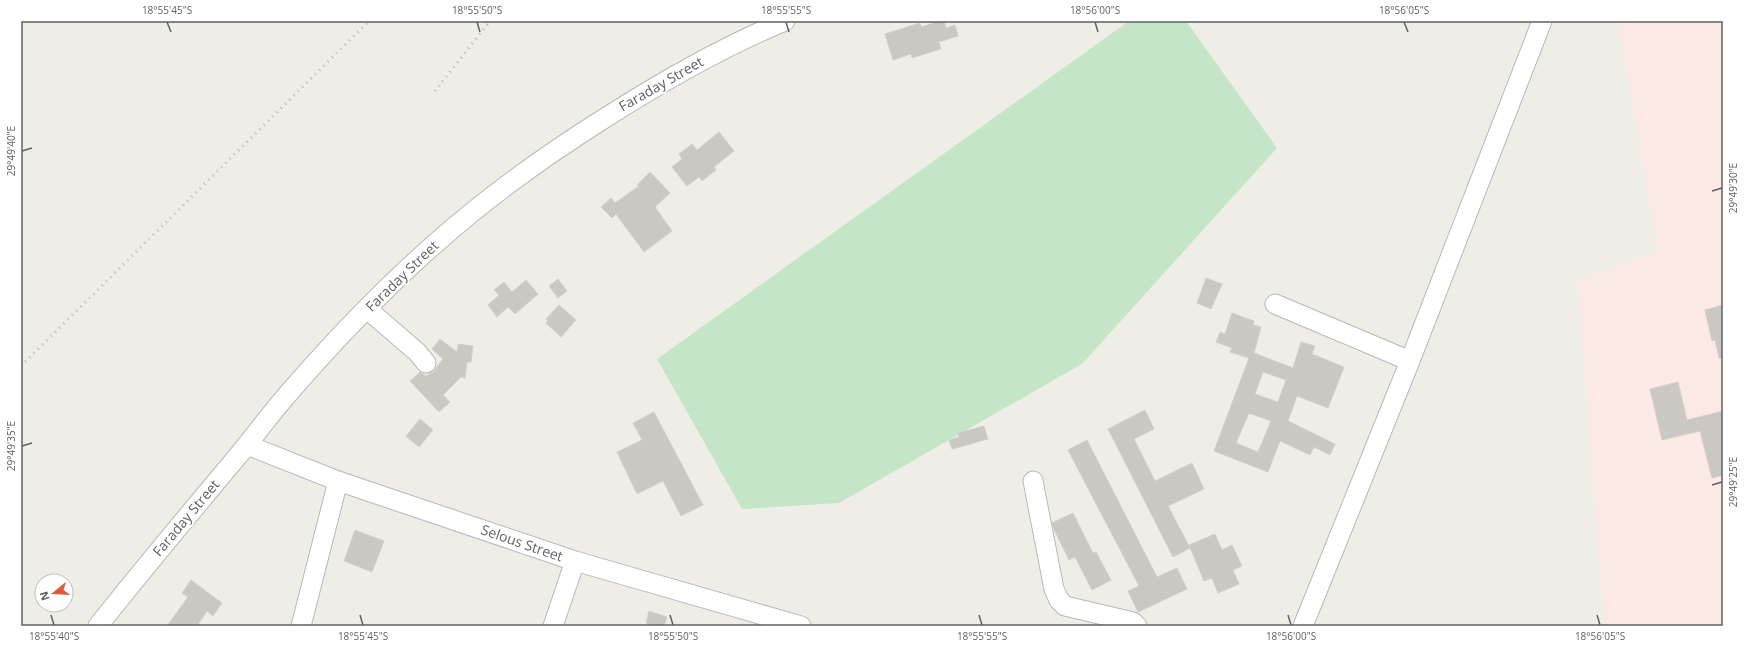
<svg xmlns="http://www.w3.org/2000/svg" width="1744" height="647" font-family="'Open Sans',sans-serif">
<rect width="100%" height="100%" fill="#efeee6"/>
<path fill="#fae9e4" d="M1618,21H1723V626H1604L1577,281L1657,250Z"/>
<path fill="#c5e5c8" d="M1129,21H1186L1277,148L1082,364L839,503L742,509L657,359Z"/>
<path fill="#cbc8c4" stroke="#d4d1c5" fill-rule="evenodd" d="M939,21H944L946,28L955,25L958,36L939,42L941,49L912,58L911,54L893,60L885,34L920,23L921,27Z
M719,132L734,151L714,167L716,170L702,181L699,177L687,186L672,167L682,159L679,154L692,144L697,150Z
M650,172L670,193L655,207L672,231L644,252L616,214L612,218L601,207L611,198L615,203L639,186L637,185Z
M1206,278L1222,284L1211,309L1197,303Z
M558,279L567,291L558,298L549,286Z
M526,280L538,294L515,314L508,307L497,317L488,305L499,295L494,290L504,282L512,292Z
M559,305L576,320L561,337L546,323L548,321L546,319Z
M1723,305V358H1719L1715,340L1712,341L1705,310Z
M1232,313L1254,321L1253,325L1261,327L1254,353L1293,368L1301,342L1315,346L1312,354L1344,367L1328,408L1297,396L1288,421L1335,444L1330,455L1314,447L1310,455L1280,441L1268,472L1214,451L1249,358L1230,352L1232,348L1216,342L1220,332L1225,334ZM1263,372L1286,380L1278,402L1255,394ZM1249,413L1271,421L1258,452L1236,443Z
M440,339L457,352L458,344L473,346L471,362H467L465,378L461,377L443,395L450,402L439,412L410,381L420,372L426,376L433,372L443,359L432,349Z
M1678,382L1687,420L1723,411V475L1712,478L1700,431L1662,440L1650,389Z
M1145,410L1154,429L1134,439L1155,481L1192,463L1204,489L1168,506L1190,548L1173,557L1108,429Z
M654,412L703,505L681,516L663,481L637,494L617,452L642,440L633,423Z
M420,419L433,430L419,447L406,436Z
M984,426L988,439L952,449L949,440L959,437L958,433Z
M1087,440L1157,577L1177,568L1187,589L1138,612L1128,591L1139,586L1068,450Z
M1073,513L1093,553L1096,552L1111,580L1092,590L1075,557L1069,560L1053,527L1052,523Z
M355,530L384,541L372,572L344,561Z
M1215,534L1222,550L1232,545L1242,566L1233,570L1239,584L1218,593L1212,578L1204,581L1189,545Z
M191,580L222,603L213,616L207,611L197,626H167L188,597L182,593Z
M649,611L667,617L664,626H656L646,623Z"/>
<g fill="none" stroke-linecap="round" stroke-linejoin="round">
<defs>
<path id="minor" d="M1275,304L1410,361
M367,309L417,352L426,363
M247,445L338,481L575,561L801,626
M1033,481L1054,589L1059,600L1065,606L1133,622L1137,626
M98,626C143,569 190,513 237,457C252,439 266,420 281,402C329,346 381,291 437,242C489,196 546,155 605,118C663,81 722,47 785,21
M301,626L338,481
M553,626L575,561
M1303,626L1410,361L1542,21"/>
</defs>
<use href="#minor" stroke="#b7b8bc" stroke-width="21"/>
<use href="#minor" stroke="#fff" stroke-width="19"/>
<path stroke="#b6b7b7" stroke-width="3" stroke-dasharray="1 5" stroke-linecap="butt" d="M435,91L490,21
M21,366L369,21"/>
</g>
<path fill="none" stroke="#5e6166" stroke-width="1.5" d="M167,22L171,32M477,22L480,32M786,22L789,32M1095,22L1098,32M1404,22L1408,32M22,151L32,148M1712,191L1722,188M22,446L32,443M1712,485L1722,482M51,615L54,625M360,615L363,625M670,615L673,625M979,615L982,625M1288,615L1291,625M1597,615L1600,625"/>
<g text-anchor="middle" stroke-width="3.5" stroke-linejoin="round" paint-order="stroke">
<g font-size="14" fill="#5e6166" stroke="#fff">
<text transform="translate(661 84) rotate(-30)" y="5">Faraday Street</text>
<text transform="translate(402 276) rotate(-44)" y="5">Faraday Street</text>
<text transform="translate(186 518) rotate(-50)" y="5">Faraday Street</text>
<text transform="translate(522 543) rotate(19)" y="5">Selous Street</text>
</g>
</g>
<rect width="1744" height="647" fill="none" stroke="#ffffff" stroke-width="44"/>
<g transform="translate(54 593) rotate(252)"><circle r="19" fill="#ffffff" stroke="#bfc0c2"/>
<path d="M0-3L7 15L0 10L-7 15Z" fill="#df5b3d"/>
<text y="-6" font-size="11" font-weight="bold" text-anchor="middle" fill="#5e6166">N</text>
</g>
<rect x="22" y="22" width="1700" height="603" fill="none" stroke="#5e6166" stroke-width="1.5"/>
<g font-size="10" text-anchor="middle" fill="#5e6166">
<text x="167" y="14">18°55'45"S</text>
<text x="477" y="14">18°55'50"S</text>
<text x="786" y="14">18°55'55"S</text>
<text x="1095" y="14">18°56'00"S</text>
<text x="1404" y="14">18°56'05"S</text>
<text transform="translate(11 151) rotate(-90)" y="4">29°49'40"E</text>
<text transform="translate(1733 188) rotate(-90)" y="4">29°49'30"E</text>
<text transform="translate(11 446) rotate(-90)" y="4">29°49'35"E</text>
<text transform="translate(1733 482) rotate(-90)" y="4">29°49'25"E</text>
<text x="54" y="640">18°55'40"S</text>
<text x="363" y="640">18°55'45"S</text>
<text x="673" y="640">18°55'50"S</text>
<text x="982" y="640">18°55'55"S</text>
<text x="1291" y="640">18°56'00"S</text>
<text x="1600" y="640">18°56'05"S</text>
</g>
</svg>
